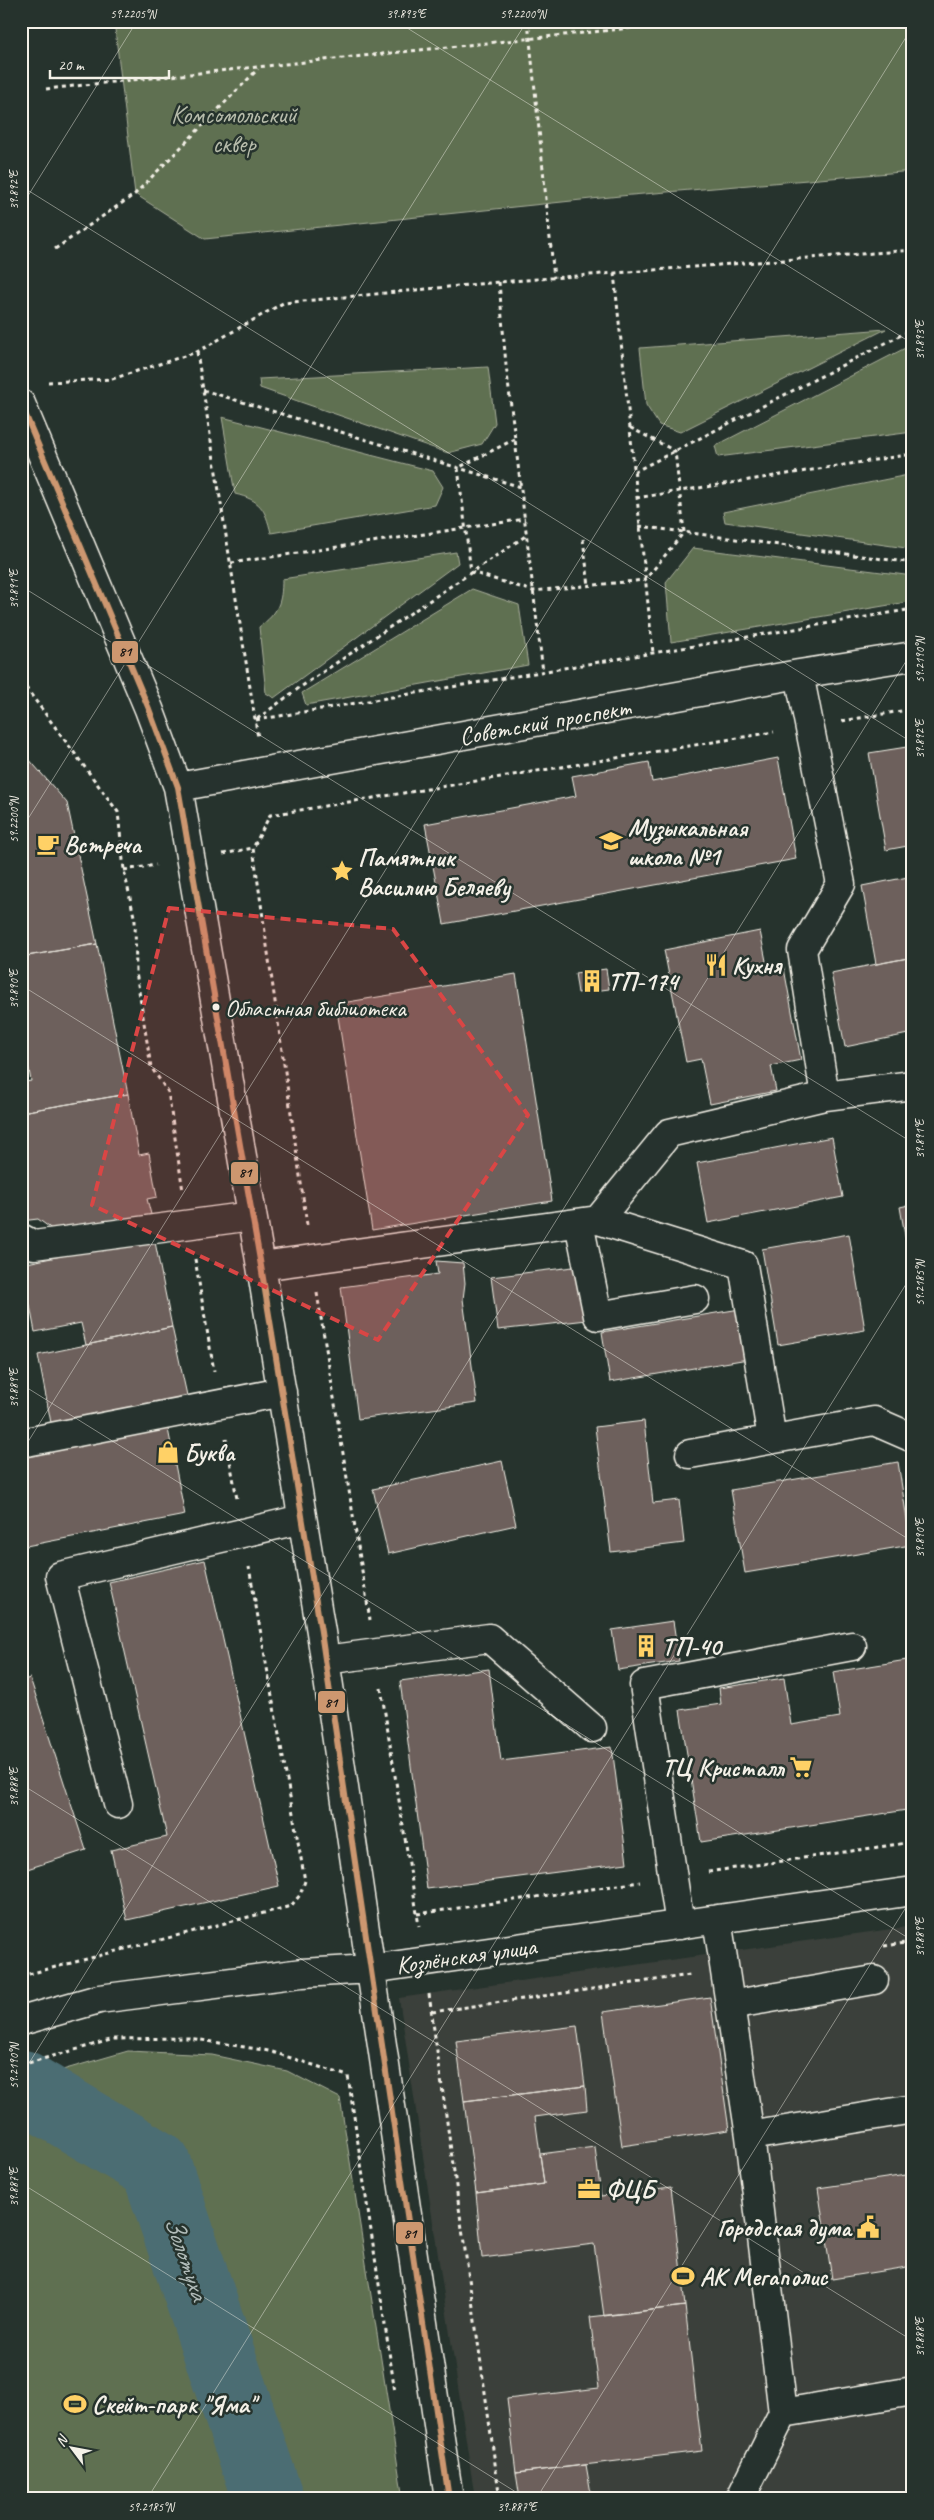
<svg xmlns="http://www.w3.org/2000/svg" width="934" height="2520" font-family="Caveat,sans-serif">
<rect width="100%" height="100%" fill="#26332d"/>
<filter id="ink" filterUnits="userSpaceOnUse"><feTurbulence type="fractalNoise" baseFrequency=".02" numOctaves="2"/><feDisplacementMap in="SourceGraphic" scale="10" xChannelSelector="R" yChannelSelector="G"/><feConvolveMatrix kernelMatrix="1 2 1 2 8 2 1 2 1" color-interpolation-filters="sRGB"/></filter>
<g filter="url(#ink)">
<path fill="#3b413b" d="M913,1926V2499H475L399,1998Z"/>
<path fill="#5f6f51" stroke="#aab09c" d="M114,21H913V171L620,196L205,239L135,194Z
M886,329L680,432L659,425L646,405L640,348Z
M913,344V432L718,457L715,446Z
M488,367L495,423L482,444L448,453L260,388L259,379Z
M222,417L433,471L443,487L435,505L271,533C265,508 260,500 235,494Z
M913,474V549L725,522L723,512Z
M693,548L913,576V601L671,642L666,582Z
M456,552L458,563L274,698L266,693L259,627C278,613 282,603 282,579Z
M472,589L519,605L528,665L306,705L302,693Z
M128,2051L212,2055L287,2071L340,2098L403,2499H21V2082Z"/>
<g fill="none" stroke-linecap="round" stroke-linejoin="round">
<path stroke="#4c6d73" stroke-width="71" d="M21,2085L156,2166L268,2499"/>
</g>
<path fill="#6d615b" stroke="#f4f1e8" d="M913,746V845L886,850L869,753Z
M21,750L67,803L97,944L21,957Z
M778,758L796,859L444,924L425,824L576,796L572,776L649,762L652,782Z
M913,876V957L876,964L862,886Z
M760,931L767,966L783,963L801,1060L771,1066L776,1091L710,1104L701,1059L686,1062L664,950Z
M97,944L128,1094L21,1112V1083L31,1081L21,1027V957Z
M913,957V1033L845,1047L831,973Z
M606,969L609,989L578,993L575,973Z
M516,974L552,1201L372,1230L336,1004Z
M128,1094L139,1155L149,1153L157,1197L147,1199L153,1222L60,1235L38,1219L21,1221V1112Z
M832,1137L843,1197L708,1223L697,1163Z
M913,1204V1281L900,1207Z
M849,1234L865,1330L778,1345L762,1249Z
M154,1237L172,1327L86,1345L81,1323L35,1332L22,1264Z
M436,1261L463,1263L465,1283L463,1299L477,1403L358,1419L341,1287L438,1274Z
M581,1266L587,1320L498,1330L491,1277Z
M740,1309L748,1359L610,1382L602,1332Z
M172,1327L188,1400L52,1428L38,1355Z
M644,1421L653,1503L679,1500L684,1543L611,1552L595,1427Z
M167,1424L185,1515L21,1547V1452Z
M502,1461L516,1525L388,1554L373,1489Z
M898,1462L911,1545L745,1573L731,1490Z
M205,1560L279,1886L127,1920L111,1850L167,1837L109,1582Z
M673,1621L679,1661L618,1670L612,1630Z
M913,1659V1809L701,1842L680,1710L721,1704L719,1688L784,1678L791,1725L840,1717L833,1672Z
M489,1669L501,1761L612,1747L627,1863L427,1889L400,1681Z
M30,1678L86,1850L21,1871V1681Z
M710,1997L729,2130L622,2146L603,2012Z
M577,2026L585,2086L464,2101L456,2041Z
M585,2086L587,2110L535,2117L544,2184L476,2193L464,2101Z
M595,2147L601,2196L671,2187L685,2306L604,2316L594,2244L482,2258L476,2193L544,2184L540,2154Z
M913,2174V2266L832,2279L818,2188Z
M685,2306L702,2451L516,2473L507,2399L599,2388L590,2317Z
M586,2465L592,2499H520L516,2473Z"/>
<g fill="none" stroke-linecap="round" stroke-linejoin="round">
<defs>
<path id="minor" d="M21,404L149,709L178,787L261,1266L321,1632L449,2499
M178,787L799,674L913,656
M825,1096L913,1085
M598,1220L743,1265L772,1439
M579,1223L598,1316L695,1299
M21,1238L34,1245L252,1216
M261,1266L598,1220L669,1133L825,1096L802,950L841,884L799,674
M21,1443L282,1392
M690,1454L874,1421L913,1438
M325,1660L489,1638L592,1728
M118,1804L60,1576L302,1519
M717,1919L750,2136L783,2413L913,2391
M680,1925L644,1685L852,1646
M730,2005L874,1980
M21,2021L99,1999L302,1973L371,1969L913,1891
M750,2136L913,2109
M740,2499L783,2413"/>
</defs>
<use href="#minor" stroke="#f4f1e8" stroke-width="31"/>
<path stroke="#f4f1e8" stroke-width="3" stroke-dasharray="4 4" stroke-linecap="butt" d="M528,21L554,278
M912,21L913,22
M46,89L698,21
M55,249L135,194L258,69
M911,250L913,280
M614,273L653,653
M499,282L506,365L543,672
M197,352L258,738
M48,382L112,379L197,352L283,303L499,282L913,250
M203,390L521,487
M515,439L458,468L471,572L533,591L645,580L684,532L675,451L629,427
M634,472L913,329
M636,498L913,454
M639,526L913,563
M583,539L589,586
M231,563L525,519
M21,681L118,812L124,870L135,921L136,972L151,1067L168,1092L183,1191
M257,719L299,688L527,535
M256,720L913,609
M842,721L913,709
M223,854L253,848
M124,870L156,865
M307,1225L253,848L270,815L774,732
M195,1259L214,1371
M317,1293L370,1620
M226,1439L237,1499
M381,1688L419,1926
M708,1872L913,1842
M417,1914L640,1882
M884,1946L913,1942
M21,1976L291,1906L300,1895L305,1881L249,1567
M429,1994L500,2499
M432,2012L690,1975
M21,2065L114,2039L189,2038L269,2051L348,2076L395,2392"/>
<use href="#minor" stroke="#26332d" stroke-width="28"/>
<defs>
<path id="bus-1" d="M21,404L149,709L178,787L261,1266L321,1632L449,2499"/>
</defs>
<use href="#bus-1" stroke="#26332d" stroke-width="10"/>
<use href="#bus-1" stroke="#cd976f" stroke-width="6"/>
</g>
</g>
<path fill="#da4645" fill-opacity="0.2" stroke="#da4645" stroke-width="4" stroke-dasharray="10 6" stroke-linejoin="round" d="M169,908L393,929L528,1115L378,1340L92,1205Z"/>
<path fill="none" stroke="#f4f1e8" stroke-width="1" stroke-opacity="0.45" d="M396,21L913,344M21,186L913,743M21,207L137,21M21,586L913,1143M21,830L527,21M21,985L913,1542M21,1384L913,1941M21,1453L913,26M21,1784L913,2341M21,2076L913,650M21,2183L527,2499M147,2499L913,1273M536,2499L913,1896"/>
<defs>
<symbol id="school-bare" viewBox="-9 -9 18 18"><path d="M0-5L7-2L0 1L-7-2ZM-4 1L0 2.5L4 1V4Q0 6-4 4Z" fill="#ffd166" stroke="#26332d" stroke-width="2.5" paint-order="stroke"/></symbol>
<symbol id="cafe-bare" viewBox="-9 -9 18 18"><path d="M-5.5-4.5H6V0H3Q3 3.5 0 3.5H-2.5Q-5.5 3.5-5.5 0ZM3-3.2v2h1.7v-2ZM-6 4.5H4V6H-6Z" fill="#ffd166" stroke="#26332d" stroke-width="2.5" paint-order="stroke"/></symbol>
<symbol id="sight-bare" viewBox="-9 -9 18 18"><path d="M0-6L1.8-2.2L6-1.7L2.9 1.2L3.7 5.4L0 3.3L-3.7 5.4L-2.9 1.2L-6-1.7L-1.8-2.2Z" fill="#ffd166" stroke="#26332d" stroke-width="2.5" paint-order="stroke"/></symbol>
<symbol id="restaurant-bare" viewBox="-9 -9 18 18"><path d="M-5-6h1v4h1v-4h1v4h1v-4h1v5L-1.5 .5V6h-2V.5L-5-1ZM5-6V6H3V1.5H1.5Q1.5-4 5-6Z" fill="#ffd166" stroke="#26332d" stroke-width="2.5" paint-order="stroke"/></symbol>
<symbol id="building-bare" viewBox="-9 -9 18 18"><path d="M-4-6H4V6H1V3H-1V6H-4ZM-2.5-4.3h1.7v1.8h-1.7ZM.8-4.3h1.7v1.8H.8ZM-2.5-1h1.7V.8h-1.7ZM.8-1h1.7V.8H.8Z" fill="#ffd166" stroke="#26332d" stroke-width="2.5" paint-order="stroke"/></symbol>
<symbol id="shop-bare" viewBox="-9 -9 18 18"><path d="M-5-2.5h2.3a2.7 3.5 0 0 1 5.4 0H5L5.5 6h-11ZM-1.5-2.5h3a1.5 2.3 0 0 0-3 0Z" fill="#ffd166" stroke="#26332d" stroke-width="2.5" paint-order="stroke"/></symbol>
<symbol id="supermarket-bare" viewBox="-9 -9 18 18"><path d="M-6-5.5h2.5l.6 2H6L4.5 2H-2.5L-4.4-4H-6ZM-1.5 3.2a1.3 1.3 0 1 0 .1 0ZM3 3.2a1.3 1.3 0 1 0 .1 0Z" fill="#ffd166" stroke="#26332d" stroke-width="2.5" paint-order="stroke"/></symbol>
<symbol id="office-bare" viewBox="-9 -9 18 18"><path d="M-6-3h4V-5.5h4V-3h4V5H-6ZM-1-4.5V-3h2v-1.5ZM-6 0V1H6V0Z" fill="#ffd166" stroke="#26332d" stroke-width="2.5" paint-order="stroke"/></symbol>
<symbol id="civic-bare" viewBox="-9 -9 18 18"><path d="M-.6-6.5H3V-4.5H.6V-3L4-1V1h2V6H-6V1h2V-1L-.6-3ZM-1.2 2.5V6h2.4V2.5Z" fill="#ffd166" stroke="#26332d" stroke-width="2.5" paint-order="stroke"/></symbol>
<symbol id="stadium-bare" viewBox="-9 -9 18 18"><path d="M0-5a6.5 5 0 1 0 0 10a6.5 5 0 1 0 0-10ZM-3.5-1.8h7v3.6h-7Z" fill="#ffd166" stroke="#26332d" stroke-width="2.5" paint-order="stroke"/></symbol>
</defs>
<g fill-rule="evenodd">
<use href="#school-bare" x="595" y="825" width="32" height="32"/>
<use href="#cafe-bare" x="32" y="828" width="32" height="32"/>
<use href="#sight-bare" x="326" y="855" width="32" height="32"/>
<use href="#restaurant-bare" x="700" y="949" width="32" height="32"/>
<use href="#building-bare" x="576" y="965" width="32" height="32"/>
<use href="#shop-bare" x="152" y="1436" width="32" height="32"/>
<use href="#building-bare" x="630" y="1630" width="32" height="32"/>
<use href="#supermarket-bare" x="785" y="1751" width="32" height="32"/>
<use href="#office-bare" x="573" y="2173" width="32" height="32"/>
<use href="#civic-bare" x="852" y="2211" width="32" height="32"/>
<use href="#stadium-bare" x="667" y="2260" width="32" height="32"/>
<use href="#stadium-bare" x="59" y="2388" width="32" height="32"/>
</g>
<circle fill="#f4f1e8" stroke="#26332d" stroke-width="2" cx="216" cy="1007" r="4.5"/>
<g text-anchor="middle" stroke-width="5" stroke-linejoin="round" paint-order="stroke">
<g font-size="24" fill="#f4f1e8" stroke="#26332d" text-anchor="start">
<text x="225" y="1016">Областная библиотека</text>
</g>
<g font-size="25" fill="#b8bdac" stroke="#26332d">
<text x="234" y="123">Комсомольский<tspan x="234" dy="29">сквер</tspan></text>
</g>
<g font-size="25" fill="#f4f1e8" stroke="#26332d">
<text transform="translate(545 721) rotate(-10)" y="9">Советский проспект</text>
<text transform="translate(466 1955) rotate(-8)" y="9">Козлёнская улица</text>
</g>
<g font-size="25" font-weight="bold" fill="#f4f1e8" stroke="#26332d" text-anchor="start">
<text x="628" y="836">Музыкальная<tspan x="628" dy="29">школа №1</tspan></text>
<text x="64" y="853">Встреча</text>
<text x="358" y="866">Памятник<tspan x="358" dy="29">Василию Беляеву</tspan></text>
<text x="732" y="974">Кухня</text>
<text x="608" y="990">ТП-174</text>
<text x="184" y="1461">Буква</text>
<text x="662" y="1655">ТП-40</text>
<text x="784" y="1776" text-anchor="end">ТЦ Кристалл</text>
<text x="606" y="2198">ФЦБ</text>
<text x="851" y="2236" text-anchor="end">Городская дума</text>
<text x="700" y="2285">АК Мегаполис</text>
<text x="92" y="2413">Скейт-парк "Яма"</text>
</g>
<g font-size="26" font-style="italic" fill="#b1bcb9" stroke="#26332d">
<text transform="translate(187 2258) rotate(71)" y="9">Золотуха</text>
</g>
</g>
<g stroke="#26332d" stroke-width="2">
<rect x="111" y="640" width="28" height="24" rx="5" fill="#cd976f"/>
<rect x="230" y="1161" width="29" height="24" rx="5" fill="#cd976f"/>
<rect x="317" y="1690" width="29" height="24" rx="5" fill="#cd976f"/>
<rect x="395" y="2221" width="29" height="24" rx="5" fill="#cd976f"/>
</g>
<g font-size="14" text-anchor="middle" font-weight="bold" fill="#111">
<text x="125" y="656">81</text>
<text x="245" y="1177">81</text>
<text x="331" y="1707">81</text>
<text x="410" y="2238">81</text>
</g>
<rect width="934" height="2520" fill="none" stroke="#26332d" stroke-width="55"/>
<g transform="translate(72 2448) rotate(302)" stroke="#26332d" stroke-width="4" paint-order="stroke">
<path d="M0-4L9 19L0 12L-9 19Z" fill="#f4f1e8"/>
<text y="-8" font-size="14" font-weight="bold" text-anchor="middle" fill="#f4f1e8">N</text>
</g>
<path d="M50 70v8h119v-8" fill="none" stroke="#f4f1e8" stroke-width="2.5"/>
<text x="58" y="70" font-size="15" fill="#f4f1e8" stroke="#26332d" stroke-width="4" paint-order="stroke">20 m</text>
<rect x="28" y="28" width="878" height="2464" fill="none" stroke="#f4f1e8" stroke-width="2"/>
<g font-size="12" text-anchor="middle" fill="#f4f1e8">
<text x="133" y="18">59.2205°N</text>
<text x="406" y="18">39.893°E</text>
<text x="523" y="18">59.2200°N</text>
<text transform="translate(14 190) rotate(-90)" y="4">39.892°E</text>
<text transform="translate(920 340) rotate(-90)" y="4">39.893°E</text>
<text transform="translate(14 589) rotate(-90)" y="4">39.891°E</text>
<text transform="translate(920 660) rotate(-90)" y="4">59.2190°N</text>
<text transform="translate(920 739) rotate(-90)" y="4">39.892°E</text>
<text transform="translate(14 820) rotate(-90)" y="4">59.2200°N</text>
<text transform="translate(14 989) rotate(-90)" y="4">39.890°E</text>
<text transform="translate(920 1139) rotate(-90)" y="4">39.891°E</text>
<text transform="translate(920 1283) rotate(-90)" y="4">59.2185°N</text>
<text transform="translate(14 1388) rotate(-90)" y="4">39.889°E</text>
<text transform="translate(920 1538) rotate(-90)" y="4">39.890°E</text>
<text transform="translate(14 1787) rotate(-90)" y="4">39.888°E</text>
<text transform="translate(920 1937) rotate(-90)" y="4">39.889°E</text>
<text transform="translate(14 2066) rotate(-90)" y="4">59.2190°N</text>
<text transform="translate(14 2187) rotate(-90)" y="4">39.887°E</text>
<text transform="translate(920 2337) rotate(-90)" y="4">39.888°E</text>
<text x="151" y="2511">59.2185°N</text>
<text x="517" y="2511">39.887°E</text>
</g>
</svg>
